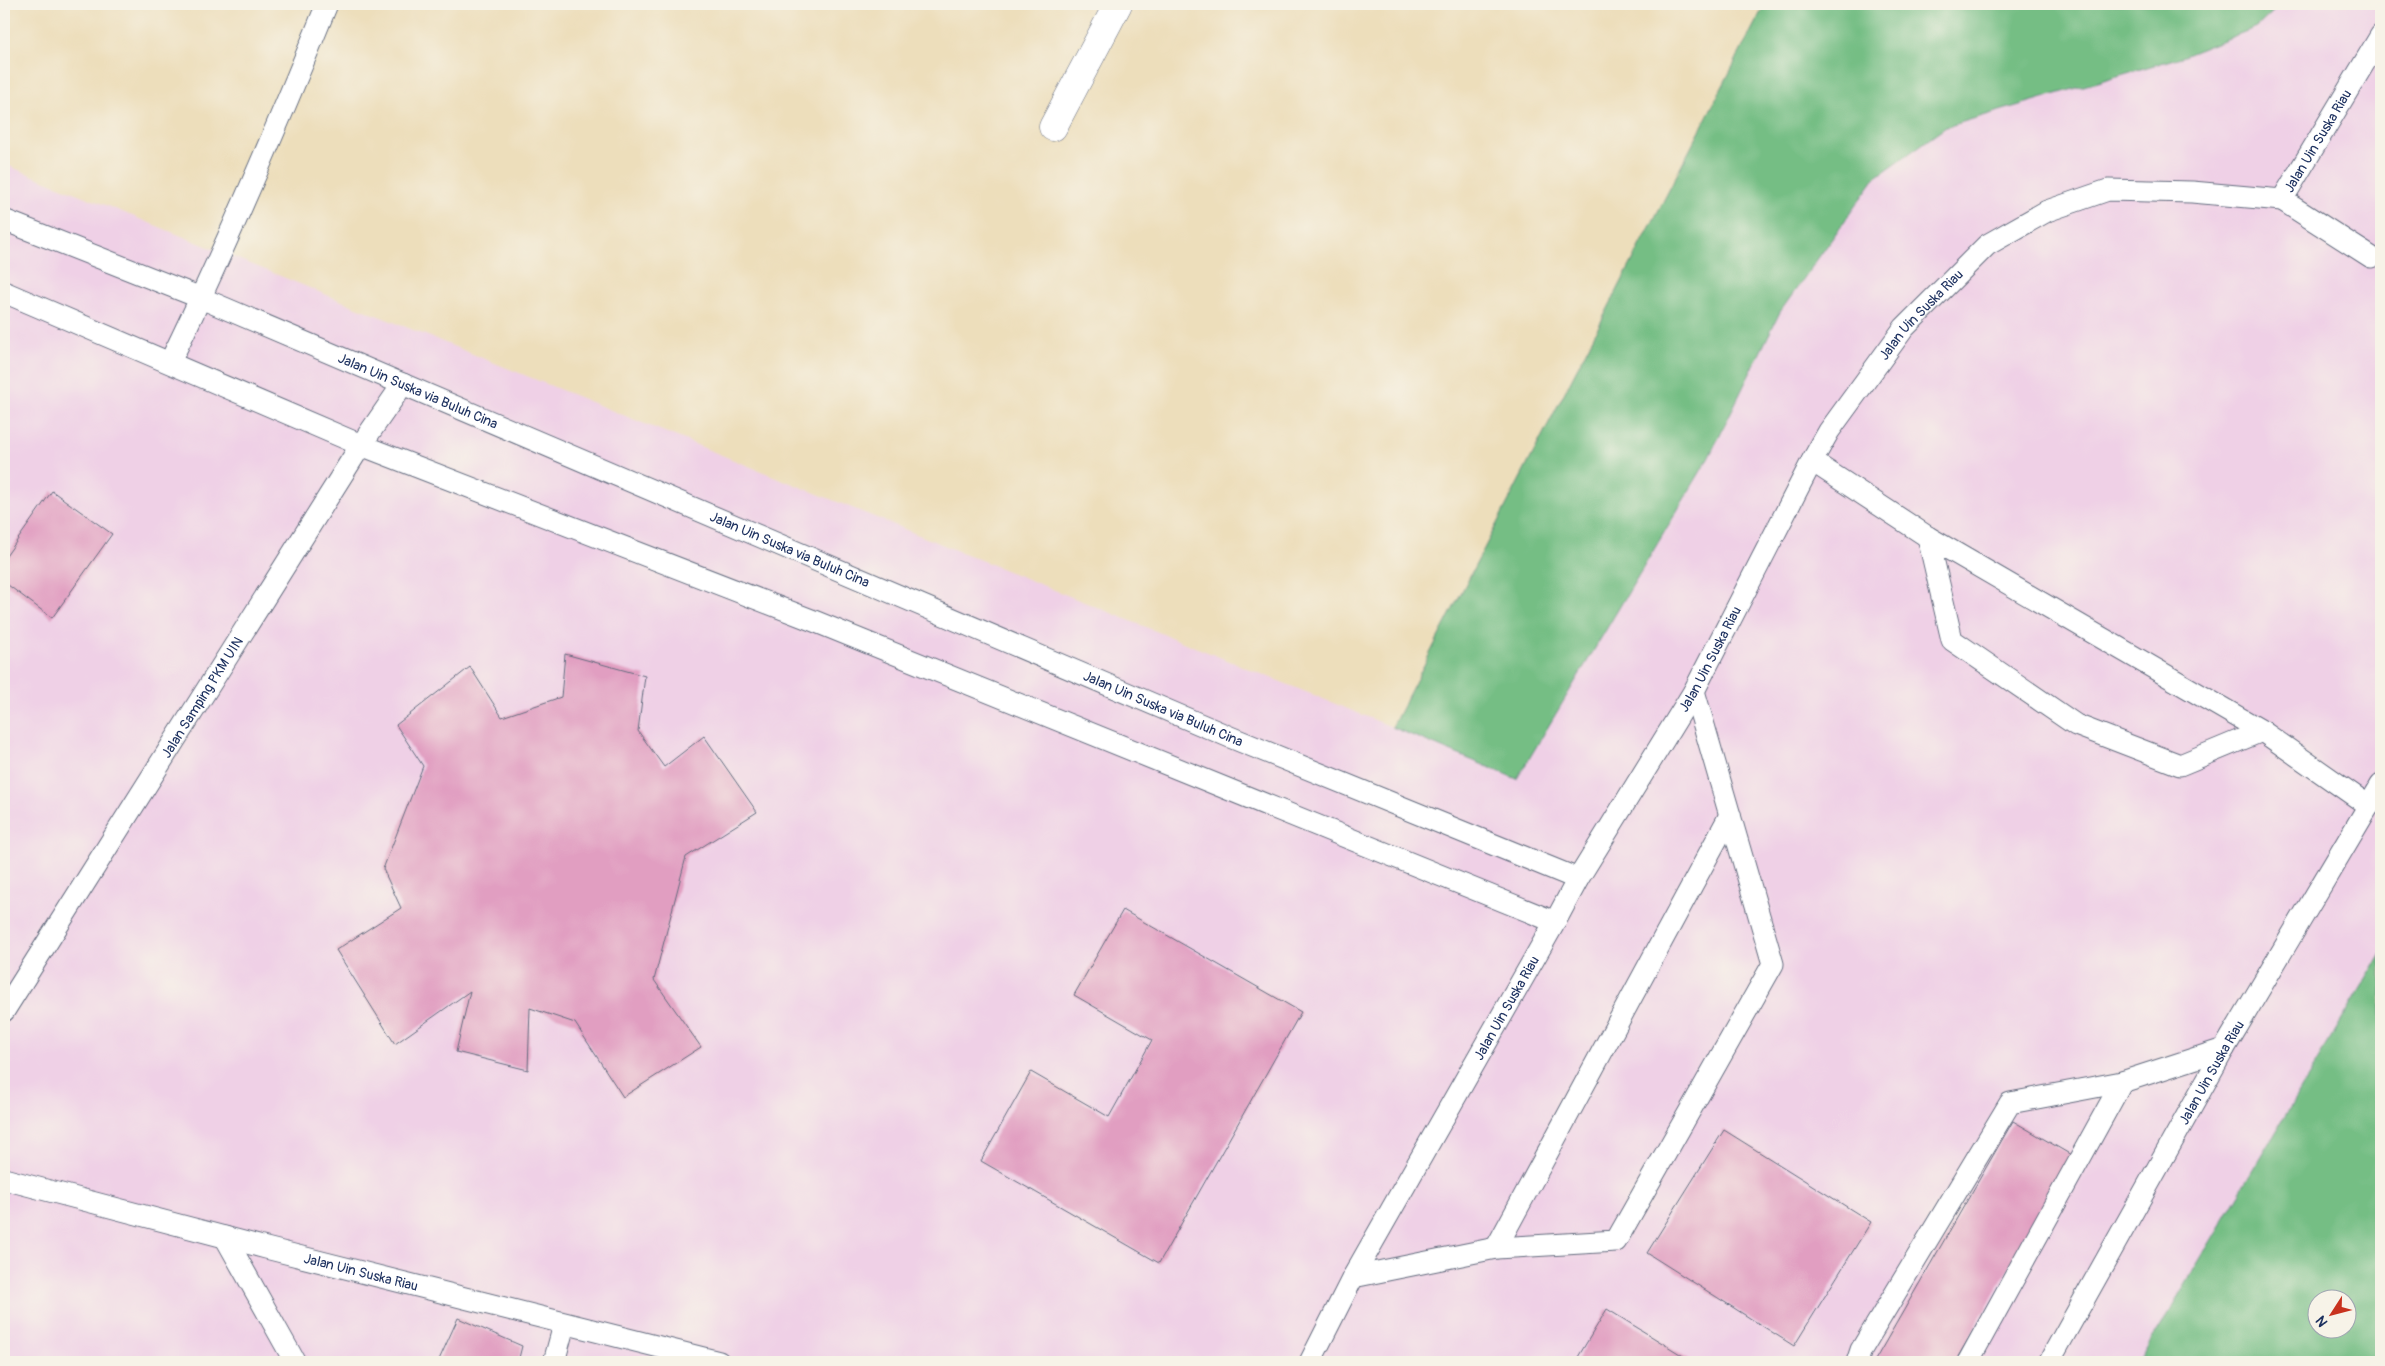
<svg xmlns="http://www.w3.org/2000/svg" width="2385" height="1366" font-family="Pangolin,sans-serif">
<rect width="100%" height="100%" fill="#f7f3e8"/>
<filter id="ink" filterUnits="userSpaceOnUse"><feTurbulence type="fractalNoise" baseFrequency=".02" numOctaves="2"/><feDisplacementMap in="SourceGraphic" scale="10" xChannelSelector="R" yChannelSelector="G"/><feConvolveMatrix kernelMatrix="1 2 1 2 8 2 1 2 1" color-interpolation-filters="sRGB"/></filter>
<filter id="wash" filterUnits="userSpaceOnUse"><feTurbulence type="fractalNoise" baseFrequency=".0096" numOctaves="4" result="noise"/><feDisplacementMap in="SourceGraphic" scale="20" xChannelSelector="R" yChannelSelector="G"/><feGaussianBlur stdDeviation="1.12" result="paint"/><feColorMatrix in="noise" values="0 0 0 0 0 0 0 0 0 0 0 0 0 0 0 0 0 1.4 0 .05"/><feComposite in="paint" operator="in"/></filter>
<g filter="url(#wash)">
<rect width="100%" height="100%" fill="#eddebb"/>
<path fill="#efd0e6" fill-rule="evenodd" d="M1765,4H2381V1362H4V164L1392,727ZM2318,1298H2348V1328H2318Z"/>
<path fill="#74be84" stroke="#487671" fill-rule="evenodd" d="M1765,4H2281L2257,27L2181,57L1946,127L1875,178L1780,312L1708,459L1517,779L1392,727Z
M2381,954V1362H2139ZM2318,1298H2348V1328H2318Z"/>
<g id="blocks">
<path fill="#e19ec1" d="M52,491L112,534L52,618L4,582V559Z
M565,654L645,676L638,731L664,767L704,736L757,812L686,857L654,980L701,1047L623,1097L575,1023L530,1008L528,1070L456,1052L470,991L395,1044L336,950L401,908L383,869L423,766L396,725L470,667L502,717L561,697Z
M1123,910L1301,1012L1159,1263L981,1161L1031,1072L1109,1117L1152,1040L1074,995Z
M2013,1121L2073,1156L1955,1362H1874Z
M1724,1130L1871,1222L1794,1346L1647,1253Z
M1607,1309L1693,1362H1575Z
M458,1318L522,1346L518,1362H438Z"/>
</g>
</g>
<g filter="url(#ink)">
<use href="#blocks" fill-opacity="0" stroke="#646c7f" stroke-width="1"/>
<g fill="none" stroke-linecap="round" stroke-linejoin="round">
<defs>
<g id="service">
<path d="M2282,200L2371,257"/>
<path id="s1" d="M4,220L201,298L1230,737L1578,879"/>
<path d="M4,292L361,445L814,621L1555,922"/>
<path d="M170,362C227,245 278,125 327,4"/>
<path d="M1812,461L1928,537L2262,731L2369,806"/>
<path d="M1928,537L1952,640L2076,725L2180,765L2262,731"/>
<path id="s2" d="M4,1011L361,445L403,384"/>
<path id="s3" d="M4,1179L266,1248L719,1362"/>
<path d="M225,1237L295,1362"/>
<path d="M1496,1248L1730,815"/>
<path d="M1353,1277L1496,1248L1616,1241L1773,964L1694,691"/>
<path d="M554,1362L564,1325"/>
<path id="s4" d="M1310,1362L1353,1277L1555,922L1578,879L1694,691L1812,461L1829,431L1904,328L1987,245L2047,211L2108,190L2192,192L2282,200L2381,35"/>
<path d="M1857,1362L1861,1350L2010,1103L2122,1082L2224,1049"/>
<path d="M1968,1362L2122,1082"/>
<path id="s5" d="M2049,1362L2224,1049L2381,785"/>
</g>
<path id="minor" d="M1053,127L1118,4"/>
</defs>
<use href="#service" stroke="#646c7f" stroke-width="23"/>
<use href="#minor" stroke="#646c7f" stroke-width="29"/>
<use href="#service" stroke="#fff" stroke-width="21"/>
<use href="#minor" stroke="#fff" stroke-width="28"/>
</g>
</g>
<g text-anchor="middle" stroke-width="4" stroke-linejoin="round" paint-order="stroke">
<g font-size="14" fill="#1b2f5e" stroke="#f7f3e8">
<text dy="5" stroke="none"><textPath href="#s4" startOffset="1688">Jalan Uin Suska Riau</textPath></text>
<text dy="5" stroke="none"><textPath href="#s4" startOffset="1215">Jalan Uin Suska Riau</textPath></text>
<text dy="5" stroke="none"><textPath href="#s1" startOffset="448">Jalan Uin Suska via Buluh Cina</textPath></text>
<text dy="5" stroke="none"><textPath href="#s1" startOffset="852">Jalan Uin Suska via Buluh Cina</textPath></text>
<text dy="5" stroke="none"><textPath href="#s4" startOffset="809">Jalan Uin Suska Riau</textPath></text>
<text dy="5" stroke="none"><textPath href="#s2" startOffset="371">Jalan Samping PKM UIN</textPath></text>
<text dy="5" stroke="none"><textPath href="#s1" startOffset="1258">Jalan Uin Suska via Buluh Cina</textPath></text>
<text dy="5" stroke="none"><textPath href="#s4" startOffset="405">Jalan Uin Suska Riau</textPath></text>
<text dy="5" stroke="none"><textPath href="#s5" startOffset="332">Jalan Uin Suska Riau</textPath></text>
<text dy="5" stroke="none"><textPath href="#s3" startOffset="369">Jalan Uin Suska Riau</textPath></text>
</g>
</g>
<rect width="2385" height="1366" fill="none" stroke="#f7f3e8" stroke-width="20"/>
<g transform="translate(2332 1314) rotate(234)"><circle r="24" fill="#f7f3e8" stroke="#9fa5b1"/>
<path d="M0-4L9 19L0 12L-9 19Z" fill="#c8321e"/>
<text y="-8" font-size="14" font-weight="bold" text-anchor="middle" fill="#1b2f5e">N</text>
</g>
</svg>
